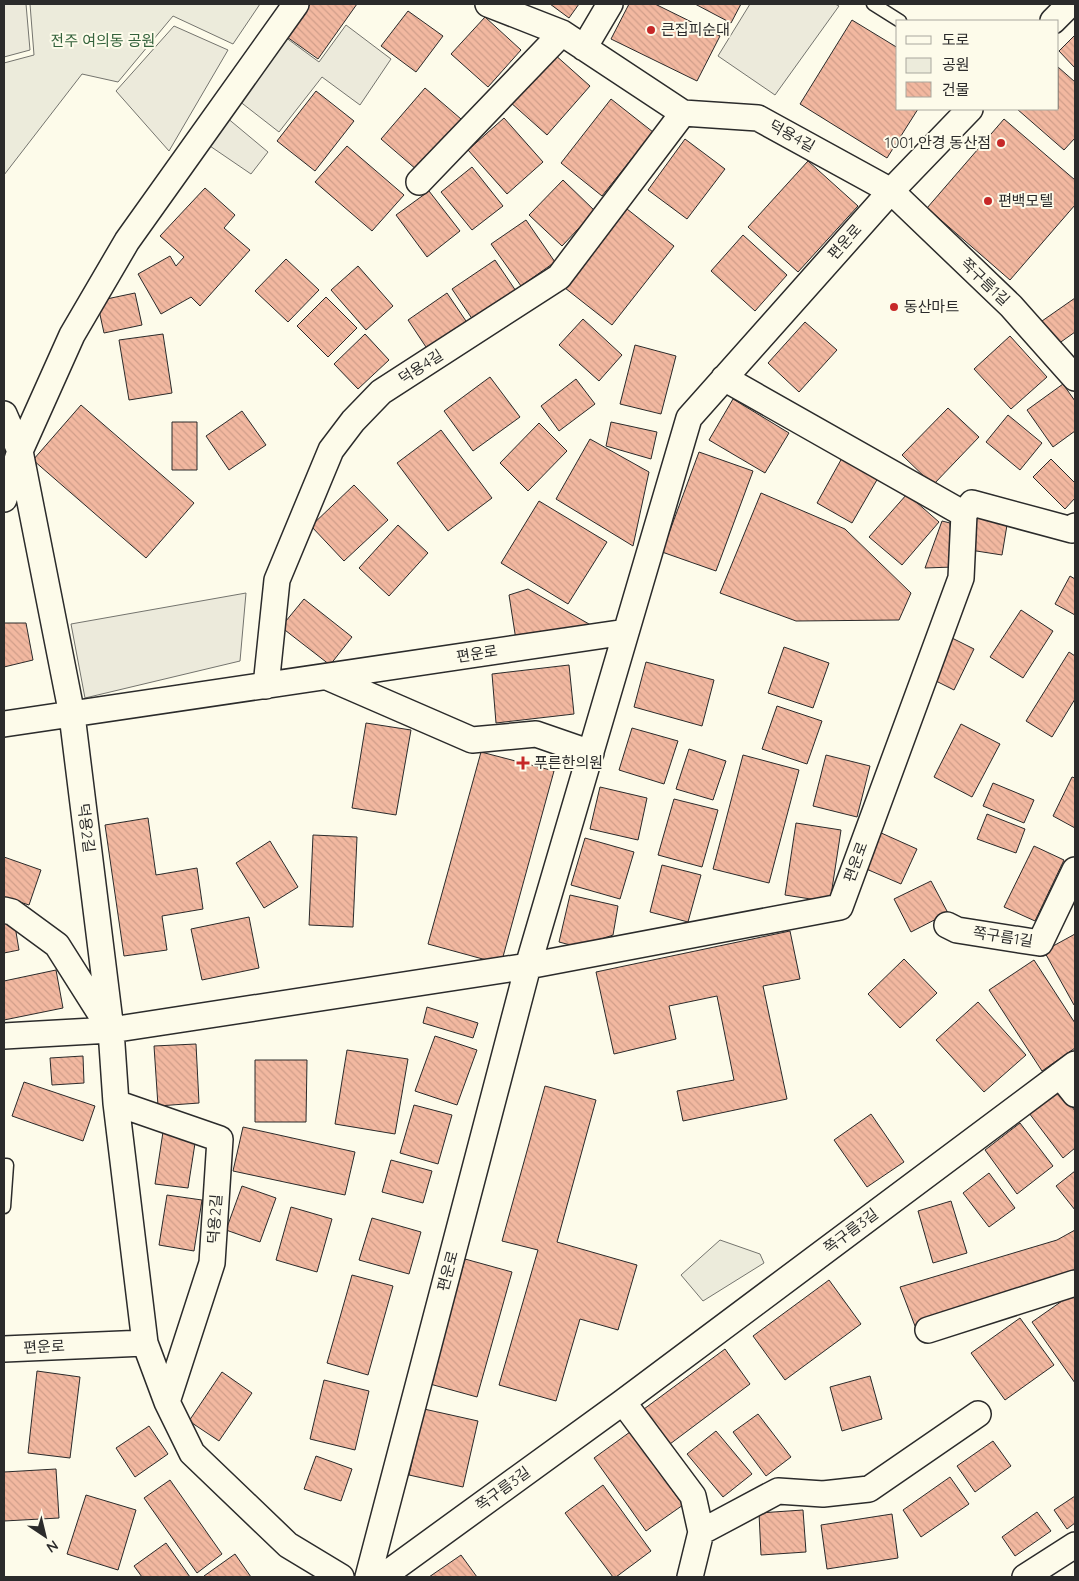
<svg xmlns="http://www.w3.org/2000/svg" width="1079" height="1581" font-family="Quicksand,'Noto Sans KR',sans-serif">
<defs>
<pattern id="building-back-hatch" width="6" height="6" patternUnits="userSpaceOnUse" patternTransform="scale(1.25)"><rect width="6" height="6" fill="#f2b8a0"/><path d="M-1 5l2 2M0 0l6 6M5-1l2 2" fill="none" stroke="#d09e8a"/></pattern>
</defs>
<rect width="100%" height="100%" fill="#fdfbea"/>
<path fill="#ecebdb" stroke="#74746e" d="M30,4H260L233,44L173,16L118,82L82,74L4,175V63L34,55Z
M720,1240L760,1254L764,1263L703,1301L681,1275Z"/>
<path fill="#eceadb" stroke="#74746e" d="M4,4H26L30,50L4,57Z
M750,4H835L839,6L775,95L718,56Z
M346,25L391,59L360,105L322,77L279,132L234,97L281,34L319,62Z
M174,26L228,50L169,151L116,91Z
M226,117L268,152L251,174L207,144Z
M246,593L240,661L85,698L71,624Z"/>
<path fill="url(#building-back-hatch)" stroke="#2b2b2b" d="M310,4H357L318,59L287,37Z
M550,4H579L569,18Z
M629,4H655L720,36L697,81L611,39Z
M695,4H741L731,23Z
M408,11L443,36L416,72L381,46Z
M485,17L521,50L488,87L451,54Z
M852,20L898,48V109H918L887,158L800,104Z
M1075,35V68L1059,51Z
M554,54L590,86L547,135L510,102Z
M1058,67L1075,82V138L1064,150L1017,109H1058Z
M425,88L461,119L417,170L381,139Z
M316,91L354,121L315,171L277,141Z
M611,99L653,132L602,196L561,163Z
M504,118L543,162L507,194L468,150Z
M1004,119L1075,180V205L1010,280L927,208Z
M685,139L725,169L687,219L648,190Z
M347,146L404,195L372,231L315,182Z
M808,161L858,206L798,272L748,227Z
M472,167L503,206L472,230L441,192Z
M563,180L595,211L562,246L529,215Z
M205,188L235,215L224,228L250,250L200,306L191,297L161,314L138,274L170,256L176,266L184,257L160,236Z
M429,191L460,231L427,257L396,215Z
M627,209L674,246L612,325L565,288Z
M526,220L555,262L521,286L491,244Z
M743,235L787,275L755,311L711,271Z
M286,259L319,290L288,322L255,291Z
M495,260L518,294L475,323L452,289Z
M358,266L393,306L366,330L331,290Z
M135,293L142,325L104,333L97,301Z
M447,293L468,324L428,350L408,320Z
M326,297L357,328L328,357L297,326Z
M1075,298V332L1058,344L1042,321Z
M583,319L622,355L599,381L559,345Z
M805,322L837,350L799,392L768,363Z
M163,334L172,393L129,400L119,340Z
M365,334L389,360L358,389L334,364Z
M1010,336L1047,377L1011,409L974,369Z
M635,345L676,356L661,414L620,404Z
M490,377L520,417L473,451L444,411Z
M576,379L595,404L559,431L541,406Z
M1063,384L1075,401V431L1053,447L1027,410Z
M733,399L789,433L765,473L709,440Z
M81,405L194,503L146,558L33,460Z
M948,408L979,437L933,485L902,455Z
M242,411L266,445L229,470L206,436Z
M1008,415L1042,443L1020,470L986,442Z
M172,422H197V470H172Z
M611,422L657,432L651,459L606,446Z
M539,423L567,451L528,491L500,463Z
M441,430L492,498L448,531L397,463Z
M590,439L649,472L633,546L556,499Z
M699,452L753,471L716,571L662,552Z
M842,458L878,478L852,523L817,503Z
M1051,459L1075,483V498L1065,509L1033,477Z
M354,485L388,520L344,561L311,526Z
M761,493L845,529L911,593L899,620L796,621L720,593Z
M907,494L939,522L902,565L869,537Z
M539,501L607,542L568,604L501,563Z
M976,514L1008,519L1002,555L970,550Z
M942,521L950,523L953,567L925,568Z
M398,525L428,553L389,596L359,568Z
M1070,576L1075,579V615L1055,604Z
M528,589L596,628L516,640L509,595Z
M304,599L352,637L330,665L281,627Z
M1021,610L1053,631L1023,678L990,657Z
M4,623H26L33,660L4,667Z
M950,637L974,649L954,690L930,678Z
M784,647L829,663L813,708L768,693Z
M1069,652L1075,656V699L1052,737L1026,721Z
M646,662L714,680L702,726L634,707Z
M569,665L574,714L496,723L492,674Z
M777,706L822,721L807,764L762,749Z
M366,723L411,730L396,815L352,808Z
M961,724L1000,744L972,797L934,777Z
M632,728L678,741L664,784L619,770Z
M689,749L726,761L713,800L676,789Z
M481,752L554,771L501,964L428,944Z
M743,755L799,770L769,883L713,869Z
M826,755L870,766L857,817L813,806Z
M1072,777L1075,778V828L1053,816Z
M993,783L1034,800L1024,823L983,806Z
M600,787L647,798L638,840L590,829Z
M674,799L718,810L702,867L658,855Z
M987,814L1025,829L1016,853L977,839Z
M148,818L156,875L197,868L203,909L162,916L167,950L124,956L105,825Z
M796,823L841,830L830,902L785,895Z
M879,832L917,849L901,884L864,868Z
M313,835L357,837L353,927L309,925Z
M585,838L634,852L620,899L571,885Z
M270,841L298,887L264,908L236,863Z
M1034,846L1064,860L1035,921L1004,907Z
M4,857L41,870L29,905L4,897Z
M662,865L701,875L688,922L650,912Z
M931,881L948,913L911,932L894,899Z
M570,895L618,906L613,935L578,947L559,942Z
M249,917L259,968L202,980L191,929Z
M14,920L19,950L4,953V922Z
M790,931L800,979L763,986L787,1099L683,1121L677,1091L734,1080L717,996L669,1006L676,1039L614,1054L596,972Z
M1075,934V1005H1074L1044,951Z
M904,959L937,993L900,1028L868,994Z
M1034,960L1075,1023V1048L1042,1071L989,990Z
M56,970L63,1008L4,1020V981Z
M978,1002L1026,1055L984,1092L936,1040Z
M427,1007L478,1023L473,1038L423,1023Z
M435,1036L477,1050L457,1105L415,1091Z
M196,1044L199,1103L158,1106L154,1046Z
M347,1050L408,1059L395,1134L335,1124Z
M83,1056L84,1083L52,1085L50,1058Z
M255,1060H307L306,1122H255Z
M24,1082L95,1106L83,1141L12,1116Z
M545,1086L596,1100L557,1242L637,1265L618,1330L580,1319L556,1401L499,1385L538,1250L502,1241Z
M1060,1090L1075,1111V1148L1063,1158L1029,1113Z
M414,1105L452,1115L438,1164L400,1153Z
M871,1114L904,1162L867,1187L834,1140Z
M1020,1123L1053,1166L1017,1194L985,1150Z
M243,1127L355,1152L345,1195L233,1171Z
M163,1132L196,1137L188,1188L155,1184Z
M391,1160L432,1171L423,1203L382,1192Z
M1075,1171V1210L1056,1186Z
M989,1173L1015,1208L989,1227L963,1193Z
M242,1186L276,1198L260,1242L226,1230Z
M167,1195L202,1200L194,1251L159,1245Z
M951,1201L967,1253L933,1263L918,1211Z
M291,1207L332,1219L317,1272L276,1260Z
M372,1218L421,1232L409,1274L359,1260Z
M1075,1230V1274L915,1326L900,1287L1057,1240Z
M465,1259L512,1272L477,1397L430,1384Z
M352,1275L393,1286L368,1375L327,1363Z
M829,1280L861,1324L785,1380L753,1336Z
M1072,1294L1075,1298V1383L1032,1322Z
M1020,1318L1054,1365L1005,1400L971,1353Z
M725,1349L750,1384L670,1444L644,1409Z
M37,1371L80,1377L70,1458L28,1453Z
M222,1372L252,1393L219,1441L189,1421Z
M870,1376L882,1419L842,1431L830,1387Z
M324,1380L369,1391L355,1450L310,1439Z
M424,1409L478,1421L463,1487L409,1475Z
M758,1414L791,1457L766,1476L733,1432Z
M149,1426L168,1454L135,1477L116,1448Z
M716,1431L752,1474L723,1497L687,1454Z
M630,1432L683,1505L646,1531L594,1458Z
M993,1441L1011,1466L975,1492L957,1466Z
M316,1456L352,1469L341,1501L304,1489Z
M56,1469L59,1518L4,1521V1472Z
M950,1477L969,1504L921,1537L903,1510Z
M170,1480L222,1554L197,1573L144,1498Z
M603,1485L651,1551L616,1577H613L565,1513Z
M86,1495L136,1510L118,1570L67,1554Z
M1075,1496V1523L1067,1529L1054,1510Z
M803,1510L806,1552L761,1555L759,1513Z
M1037,1512L1051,1531L1015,1556L1002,1537Z
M892,1514L898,1558L827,1569L821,1525Z
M166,1543L190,1577H142L134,1566Z
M235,1554L251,1577H205L204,1576Z
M461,1555L477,1577H429Z"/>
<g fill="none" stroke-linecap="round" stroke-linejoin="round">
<defs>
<path id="lane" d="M873,4L900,21
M4,1165H7L4,1207"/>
<path id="street" d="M488,4L562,33L683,113L758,118L891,191L1011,306L1075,378
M1053,21L1070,4
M584,48L610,4
M419,182L562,33
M4,414L20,451L72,715L111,1030L116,1103L145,1343L167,1402L192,1453L288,1545L341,1577
M4,499L20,451L72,335L127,241L296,4
M964,514L972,503L1072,530L1075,526
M327,677L472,740L536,734L591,753
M266,686L277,580L331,450L353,421L381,392L559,277L683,113
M4,724L626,632
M4,910L12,912L57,945L107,1024
M947,925L957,930L1040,943L1075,870
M4,1036L111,1030L528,966L840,907L961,578L964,514L724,378
M1060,1075L1075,1094
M116,1103L220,1139L212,1263L167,1402
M928,1330L1075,1283
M4,1349L145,1343
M623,1402L693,1496L701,1532L690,1577
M701,1532L778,1491L823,1494L869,1489L978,1414
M368,1577L528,966L689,418L891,191L970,109
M382,1577L623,1402L1075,1064
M1025,1577L1075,1545"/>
</defs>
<use href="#lane" stroke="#2b2b2b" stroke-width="15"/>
<use href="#street" stroke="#2b2b2b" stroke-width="28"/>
<use href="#lane" stroke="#fdfbea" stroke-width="12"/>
<use href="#street" stroke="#fdfbea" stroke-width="25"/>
</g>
<g fill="#c62828" stroke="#fdfbea" stroke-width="2">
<circle cx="651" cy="30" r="5"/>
<circle cx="1001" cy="143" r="5"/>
<circle cx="988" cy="201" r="5"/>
<circle cx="894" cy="307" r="5"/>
<path d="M520.5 755.5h5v5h5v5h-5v5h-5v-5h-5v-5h5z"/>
</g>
<g text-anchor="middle" stroke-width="4" stroke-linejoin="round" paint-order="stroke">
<g font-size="15" fill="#2b2b2b" stroke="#fdfbea" text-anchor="start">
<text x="661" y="35">큰집피순대</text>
<text x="991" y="148" text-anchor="end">1001 안경 동산점</text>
<text x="998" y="206">편백모텔</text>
<text x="904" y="312">동산마트</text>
<text x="534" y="768">푸른한의원</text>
</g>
<g font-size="15" fill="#34623c" stroke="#fdfbea">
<text x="103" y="46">전주 여의동 공원</text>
</g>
<g font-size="15" fill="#2b2b2b" stroke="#fdfbea">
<text transform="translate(792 136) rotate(29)" y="5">덕용4길</text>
<text transform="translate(845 242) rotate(-48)" y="5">편운로</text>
<text transform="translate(985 282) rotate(44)" y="5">쪽구름1길</text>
<text transform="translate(421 367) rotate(-33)" y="5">덕용4길</text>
<text transform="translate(477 654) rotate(-9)" y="5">편운로</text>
<text transform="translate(86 828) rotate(83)" y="5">덕용2길</text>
<text transform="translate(856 862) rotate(-70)" y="5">편운로</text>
<text transform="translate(1003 937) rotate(9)" y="5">쪽구름1길</text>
<text transform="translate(215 1219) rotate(-86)" y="5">덕용2길</text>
<text transform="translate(851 1231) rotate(-37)" y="5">쪽구름3길</text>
<text transform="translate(448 1271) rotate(-75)" y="5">편운로</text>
<text transform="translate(44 1347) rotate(-3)" y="5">편운로</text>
<text transform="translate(503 1489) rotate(-36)" y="5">쪽구름3길</text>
</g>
</g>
<rect width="1079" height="1581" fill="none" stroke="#2b2b2b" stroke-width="10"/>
<rect x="896" y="20" width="162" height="90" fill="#fdfbea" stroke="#a9a89e"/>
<rect x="906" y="36" width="25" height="8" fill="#fdfbea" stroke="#a9a89e"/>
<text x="942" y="45" font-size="15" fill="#2b2b2b">도로</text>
<rect x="906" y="58" width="25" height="15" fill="#ecebdb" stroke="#a9a89e"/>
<text x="942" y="70" font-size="15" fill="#2b2b2b">공원</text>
<rect x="906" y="82" width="25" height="15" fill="url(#building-back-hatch)" stroke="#a9a89e"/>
<text x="942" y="95" font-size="15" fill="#2b2b2b">건물</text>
<g transform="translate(45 1536) rotate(145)" stroke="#fdfbea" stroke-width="4" paint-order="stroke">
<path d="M0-4L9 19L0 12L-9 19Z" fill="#2b2b2b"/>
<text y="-8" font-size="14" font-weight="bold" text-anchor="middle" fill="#2b2b2b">N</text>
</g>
</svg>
